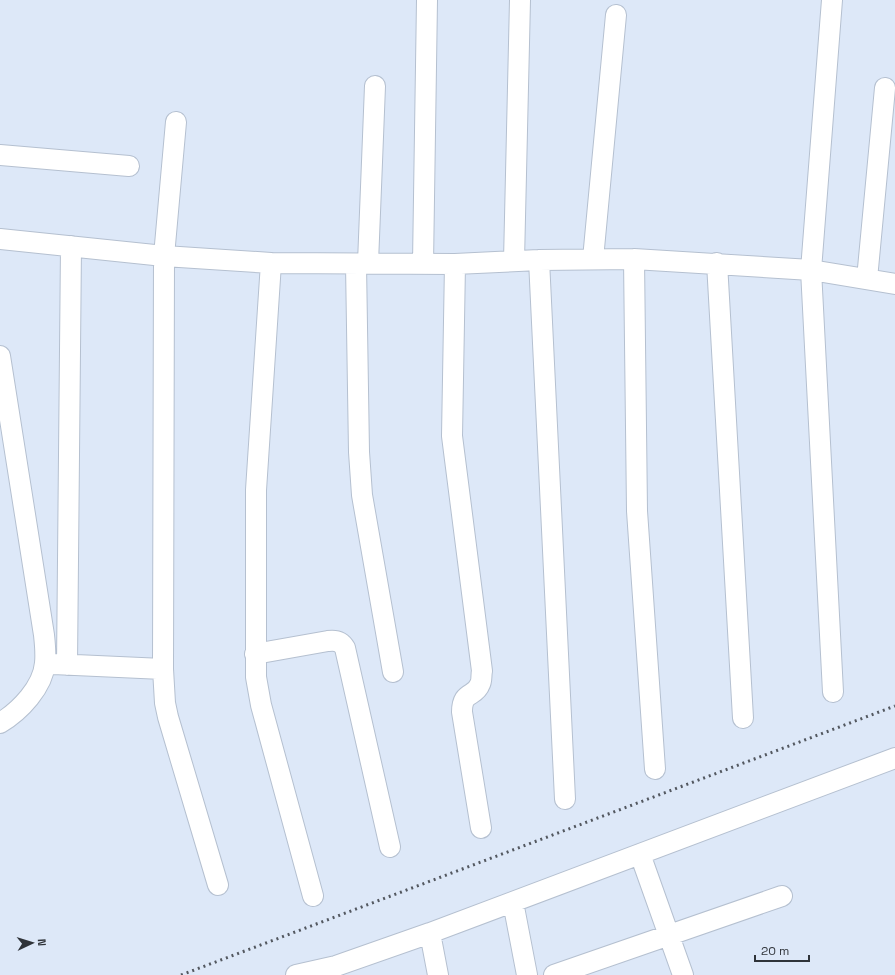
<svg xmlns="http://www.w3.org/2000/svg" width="895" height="975" font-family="'Space Grotesk',sans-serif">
<rect width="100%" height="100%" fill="#dde8f8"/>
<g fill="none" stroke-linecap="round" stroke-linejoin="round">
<defs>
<path id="minor" d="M176,122L164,256L163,669L165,703L168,717L218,885
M0,155L129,166
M0,239L164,256L271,263L455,264L539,260L634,259L811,270L832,0
M593,259L616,15
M634,259L637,511L655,769
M539,260L565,799
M514,261L520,0
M271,263L256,490V677L261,705L313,896
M368,263L375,86
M717,263L743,718
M356,264L359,452L362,495L393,672
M423,264L427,0
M455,264L452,436L482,671C481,675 482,681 480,684C475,698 462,690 462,712L481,828
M867,279L885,88
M0,356L44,635C45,644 46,653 45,663C43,687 20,711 0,723
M255,654L328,641C335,640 341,641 345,648L390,847
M53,664L163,669
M67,665L71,246
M833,692L811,270L895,284
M640,854L683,975
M513,902L527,975
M430,933L438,975
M296,975L336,966L430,933L895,758
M554,975L782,896"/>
</defs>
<use href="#minor" stroke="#b5c0d0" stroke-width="22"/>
<use href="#minor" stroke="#fff" stroke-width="20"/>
<path stroke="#535860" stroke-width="3" stroke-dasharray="2 4" stroke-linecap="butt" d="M181,975L895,706"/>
</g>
<g transform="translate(32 943) rotate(86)" stroke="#dde8f8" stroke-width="3" paint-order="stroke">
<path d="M0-3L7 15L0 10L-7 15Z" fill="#2f3339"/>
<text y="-6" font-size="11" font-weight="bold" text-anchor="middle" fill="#2f3339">N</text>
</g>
<path d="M755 955v6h54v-6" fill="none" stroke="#2f3339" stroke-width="2"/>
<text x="761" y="955" font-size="12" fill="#2f3339" stroke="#dde8f8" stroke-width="3" paint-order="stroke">20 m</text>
</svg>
